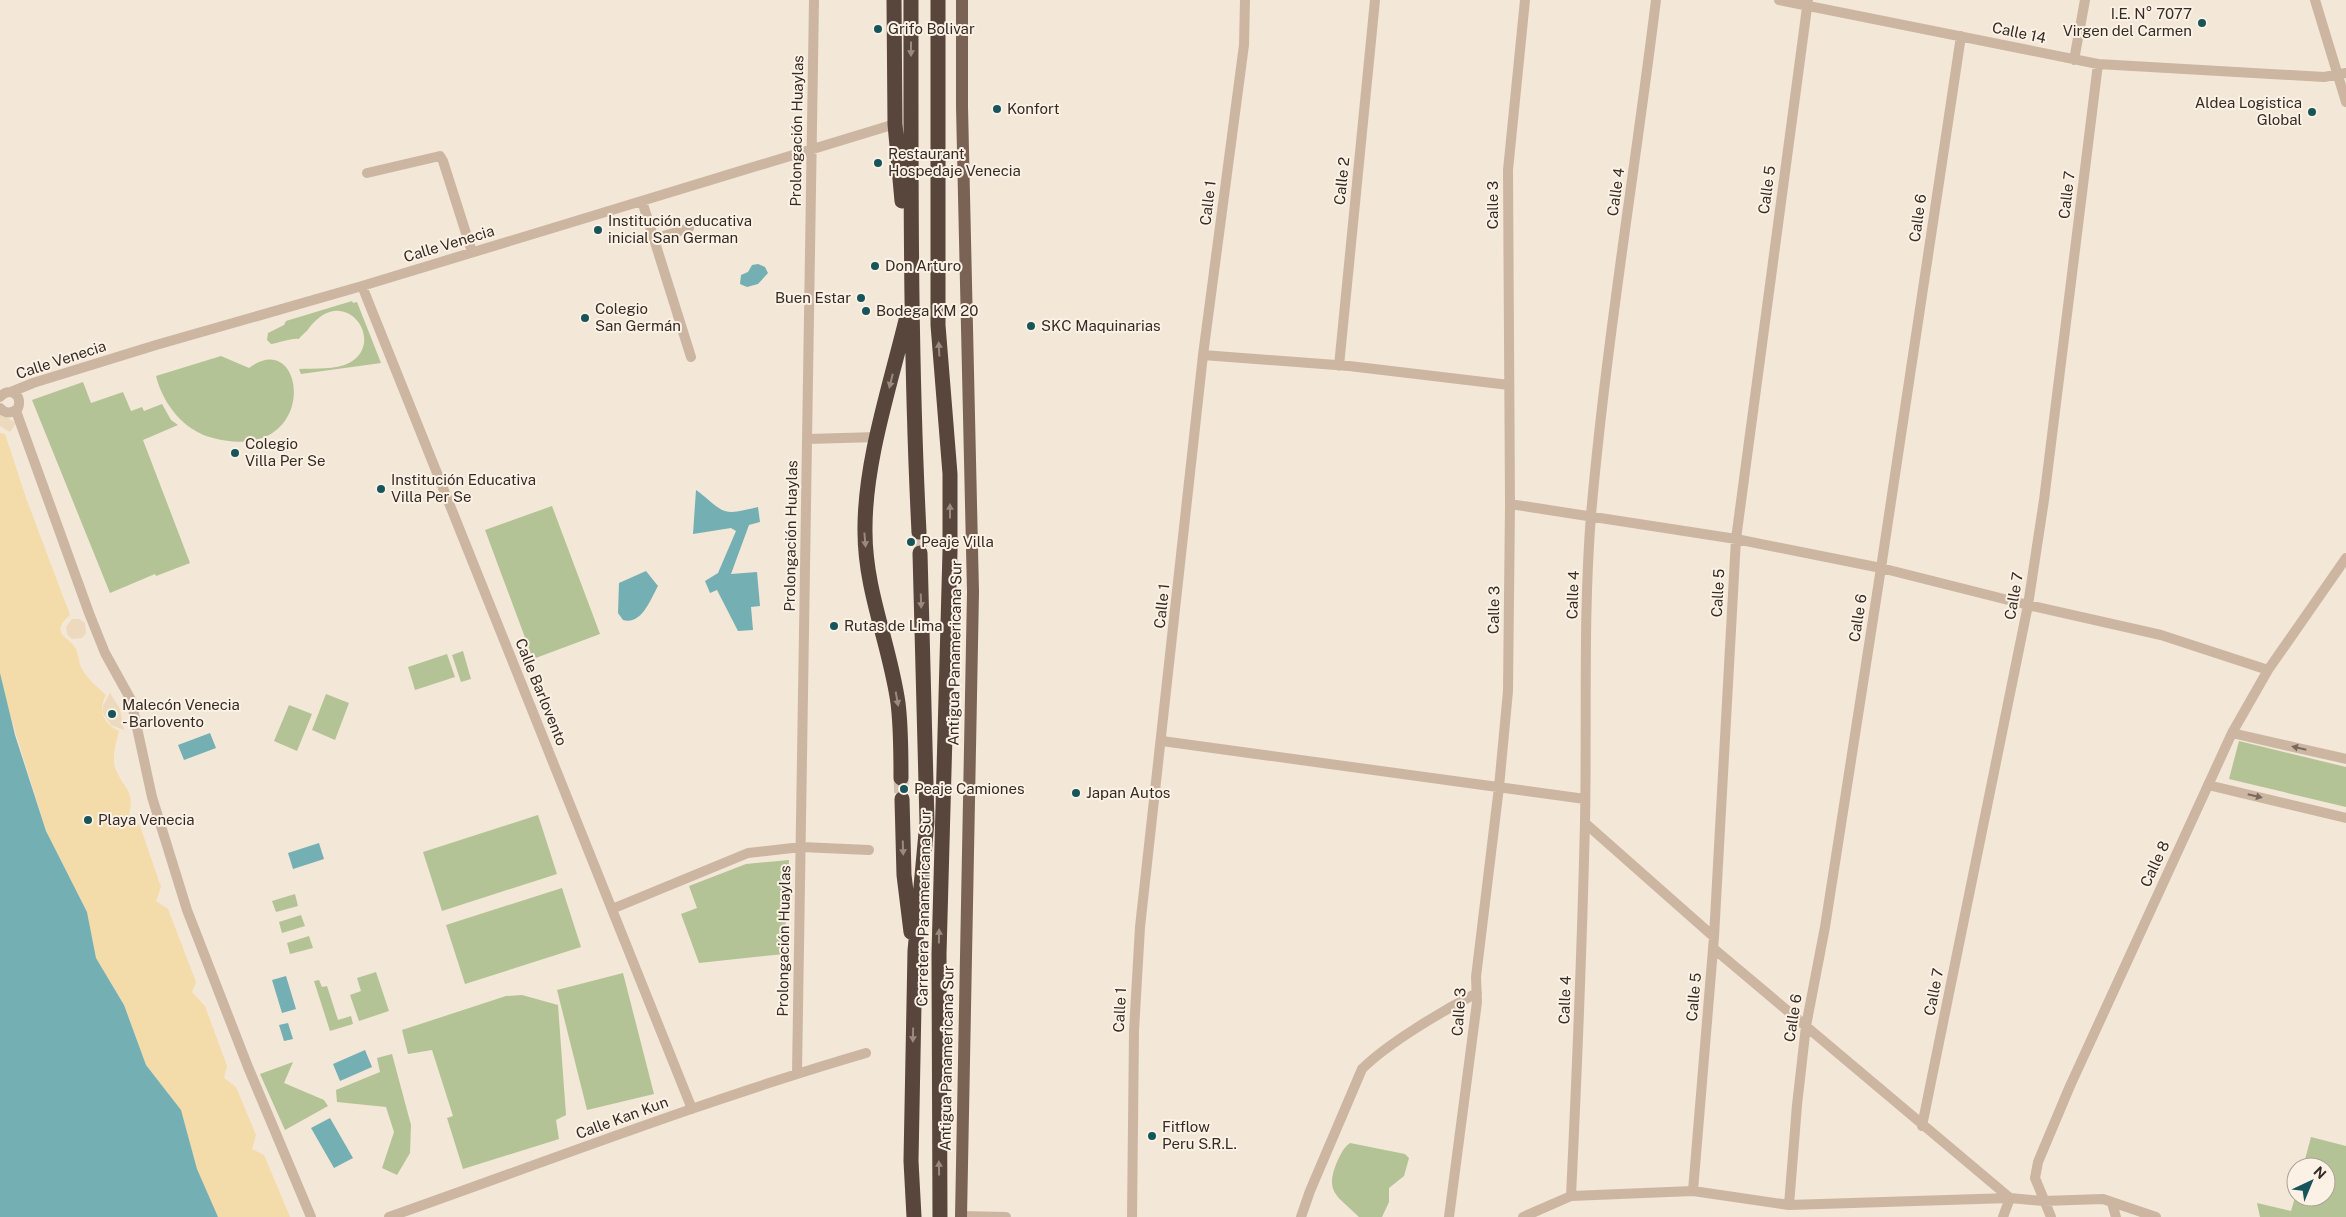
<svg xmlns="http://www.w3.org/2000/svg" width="2346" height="1217" font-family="'Public Sans',sans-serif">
<rect width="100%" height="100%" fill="#f3e7d7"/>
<path fill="#b3c396" d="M352,301L353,303L357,302L381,363L301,374L299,369C314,368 336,370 349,363C388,342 344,281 309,328C306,333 302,334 299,339C290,338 280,343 271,344L267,340L268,333L284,325L286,321Z
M221,356L249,368C307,324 322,466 213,438C184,431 163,404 156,376Z
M83,382L91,403L123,392L131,411L142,407L144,411L162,404L171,420L178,425L143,440L190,563L156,576L155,574L110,593L32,400Z
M552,506L600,634L533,659L485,530Z
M463,651L471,679L461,682L452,655Z
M447,654L455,677L415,690L408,667Z
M326,694L349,703L335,740L312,730Z
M289,705L312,714L297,751L274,741Z
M2239,741L2346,767V807L2229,779Z
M538,815L557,874L442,911L423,852Z
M789,860L784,954L699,963L681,914L697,908L689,886L746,864Z
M562,888L581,947L465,984L446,925Z
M295,894L298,906L276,912L272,901Z
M301,915L305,926L282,933L279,922Z
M309,936L313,948L290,954L287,943Z
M376,972L389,1011L359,1021L350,995L361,991L357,978Z
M623,973L654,1094L587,1110L557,990Z
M319,980L322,987L327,986L338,1020L351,1016L353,1024L330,1031L314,981Z
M522,995L558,1005L566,1115L556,1120L559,1139L463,1169L447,1118L453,1116L432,1050L408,1054L402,1030L506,996Z
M392,1054L411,1125L410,1153L397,1175L382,1168L394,1132L386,1107L337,1102L336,1090L380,1072L377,1058Z
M293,1062L284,1083L324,1100L328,1106L285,1130L260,1074Z
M2311,1137L2346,1146V1217H2260L2257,1203L2291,1211L2296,1194V1197H2326V1167H2303Z
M1350,1143L1405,1154L1409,1158L1404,1176L1389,1188V1202L1382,1217H1359C1338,1196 1324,1193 1337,1162C1341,1154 1343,1148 1350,1143Z"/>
<path fill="#f3dbaa" d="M0,433L5,434L26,498L70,615C48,634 70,637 76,649C78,654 79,660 80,665C86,678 96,686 106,695C98,710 103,724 119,731C116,743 111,759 116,770C124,789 135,791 129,814L140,826L161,887L156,901L168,909L196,982L192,992L205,1006L227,1066L224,1078L236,1087L256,1135L252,1149L264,1155L290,1217H218L197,1169L181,1110L146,1065L124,1005L96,958L87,912L46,831L4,695L0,673Z"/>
<path fill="#edd9bd" d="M0,413L16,423L10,432L0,426Z
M72,619H79L85,623L86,633L82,638L72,639L67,634L66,627Z
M110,693L120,709L124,730L111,725L103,713V706Z"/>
<path fill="#74afb3" d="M758,264L765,267L768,273L758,284L747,287L740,284L741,275L748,272L752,265Z
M696,490C704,495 717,509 725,511C734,514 748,509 758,507L760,522L749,525L731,574L757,572L760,606L751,607L753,630L738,631L717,590L710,593L705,581L718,573L736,531L731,528L693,534Z
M646,571L658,586C650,600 642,625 623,620L618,613L619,583Z
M0,673L15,735L46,831L87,912L96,958L124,1005L146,1065L181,1110L197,1169L218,1217H0Z
M210,733L216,748L184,760L178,745Z
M319,843L324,859L293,869L288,853Z
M286,976L296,1009L282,1013L272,980Z
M288,1023L293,1039L284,1041L279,1025Z
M365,1050L372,1067L340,1081L333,1064Z
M330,1118L353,1158L334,1168L311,1128Z"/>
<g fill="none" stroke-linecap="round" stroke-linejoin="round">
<path stroke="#cdc1b3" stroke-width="15" stroke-dasharray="15 8" stroke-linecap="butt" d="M919,532L920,553
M901,778L902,799"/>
<path stroke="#ccb6a2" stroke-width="10" d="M1779,0L2098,64L2324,77L2346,73
M2315,0L2346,102
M2074,60L2085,0
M367,173L440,156L443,161L472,252
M642,201L691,357
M654,239L689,228
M362,286L692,1109
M1203,355L1349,366L1509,385
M1339,366L1375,0
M11,392L33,383L156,345L362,286L895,124
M0,397C10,386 23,395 18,408C12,414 5,414 0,408
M16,411L89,613L105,653L131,700L152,797L187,910L248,1067L311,1217
M808,439L877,437
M1510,504L1736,539L1881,568L2028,605L2161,635L2268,670
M2232,733L2346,759
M1162,741L1585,799
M2208,785L2346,818
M1585,823L1714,937
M612,909L748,853L801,847L869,850
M1713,948L2010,1198L2003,1217
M797,1073L814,0
M1922,1126L2028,605L2044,500L2098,64
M1693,1191L1714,937L1736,539L1808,0
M1571,1196C1577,1071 1582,947 1585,822C1587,720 1583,617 1591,515C1606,343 1635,171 1656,0
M2112,1203L2116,1217
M1789,1205L1797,1105L1806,1026L1825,927L1881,568L1961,36
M961,1216L1006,1217
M389,1217C548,1161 705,1100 866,1053
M1132,1217L1134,1031L1140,927L1203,355L1244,45L1245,0
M1301,1217L1310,1191L1362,1069C1388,1043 1444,1010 1477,993
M1449,1217L1477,1002L1476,977L1499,787L1508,691L1510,504L1508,170L1525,0
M1523,1217L1571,1196L1693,1191L1789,1205L2010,1198L2043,1201L2103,1199L2156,1217
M2051,1217L2035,1178L2038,1162L2070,1086L2232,733L2268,670L2346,558"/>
<path stroke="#7a6255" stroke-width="12" d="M961,1217L973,592L962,107V0"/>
<path stroke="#58453c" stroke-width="15" d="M894,0L895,124L902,201
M911,0C911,178 910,355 919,532
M938,0V325L950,474V551L939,954L940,1217
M901,778C901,753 901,727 898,703C890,645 865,591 865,532C864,464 890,386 906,320
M902,799L904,875L911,932
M914,1217L911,1161L915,951L927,822L920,553"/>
</g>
<defs><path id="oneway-solid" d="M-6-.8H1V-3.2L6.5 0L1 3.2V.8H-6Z" transform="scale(1.25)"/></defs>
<g fill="#998a7f">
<use href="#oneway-solid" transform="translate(911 49) rotate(90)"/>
<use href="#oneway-solid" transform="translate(939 349) rotate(-93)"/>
<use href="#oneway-solid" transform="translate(891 381) rotate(104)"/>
<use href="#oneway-solid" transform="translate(950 511) rotate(-90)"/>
<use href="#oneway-solid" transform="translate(865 540) rotate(85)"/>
<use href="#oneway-solid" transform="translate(921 601) rotate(88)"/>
<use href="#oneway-solid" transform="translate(897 699) rotate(80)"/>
<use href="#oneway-solid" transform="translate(903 848) rotate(88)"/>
<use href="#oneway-solid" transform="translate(939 936) rotate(-89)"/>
<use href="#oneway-solid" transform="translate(913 1035) rotate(91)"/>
<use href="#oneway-solid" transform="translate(939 1168) rotate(-91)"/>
</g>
<g fill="#7a6a5d">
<use href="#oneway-solid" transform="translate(2299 748) rotate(-167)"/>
<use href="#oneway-solid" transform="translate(2255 796) rotate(13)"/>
</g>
<g fill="#17555b" stroke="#fbf1e4" stroke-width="2">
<circle cx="2202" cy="23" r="5"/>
<circle cx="878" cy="29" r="5"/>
<circle cx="997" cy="109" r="5"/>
<circle cx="2312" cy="112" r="5"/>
<circle cx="878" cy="163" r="5"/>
<circle cx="598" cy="230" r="5"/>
<circle cx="875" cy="266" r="5"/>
<circle cx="861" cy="298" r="5"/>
<circle cx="866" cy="311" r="5"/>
<circle cx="585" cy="318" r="5"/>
<circle cx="1031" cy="326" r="5"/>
<circle cx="235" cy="453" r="5"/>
<circle cx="381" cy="489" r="5"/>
<circle cx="911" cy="542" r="5"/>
<circle cx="834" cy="626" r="5"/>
<circle cx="112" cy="714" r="5"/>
<circle cx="904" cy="789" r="5"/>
<circle cx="1076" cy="793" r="5"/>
<circle cx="88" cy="820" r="5"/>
<circle cx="1152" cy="1136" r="5"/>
</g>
<g text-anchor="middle" stroke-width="4" stroke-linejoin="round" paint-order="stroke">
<g font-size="15" fill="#362b25" stroke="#fbf1e4" text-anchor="start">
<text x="2192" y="19" text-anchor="end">I.E. N° 7077<tspan x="2192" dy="17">Virgen del Carmen</tspan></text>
<text x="888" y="34">Grifo Bolivar</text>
<text x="2302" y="108" text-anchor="end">Aldea Logistica<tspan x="2302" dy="17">Global</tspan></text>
<text x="1007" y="114">Konfort</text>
<text x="888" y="159">Restaurant<tspan x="888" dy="17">Hospedaje Venecia</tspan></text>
<text x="608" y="226">Institución educativa<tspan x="608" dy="17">inicial San German</tspan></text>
<text x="885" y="271">Don Arturo</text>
<text x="851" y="303" text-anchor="end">Buen Estar</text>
<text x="595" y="314">Colegio<tspan x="595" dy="17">San Germán</tspan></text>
<text x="876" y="316">Bodega KM 20</text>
<text x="1041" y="331">SKC Maquinarias</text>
<text x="245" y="449">Colegio<tspan x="245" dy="17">Villa Per Se</tspan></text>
<text x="391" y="485">Institución Educativa<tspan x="391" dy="17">Villa Per Se</tspan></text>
<text x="921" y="547">Peaje Villa</text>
<text x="844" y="631">Rutas de Lima</text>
<text x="122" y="710">Malecón Venecia<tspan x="122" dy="17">- Barlovento</tspan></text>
<text x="914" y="794">Peaje Camiones</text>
<text x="1086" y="798">Japan Autos</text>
<text x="98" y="825">Playa Venecia</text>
<text x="1162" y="1132">Fitflow<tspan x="1162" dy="17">Peru S.R.L.</tspan></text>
</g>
<g font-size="15" fill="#362b25" stroke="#fbf1e4">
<text transform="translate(2019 33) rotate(12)" y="5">Calle 14</text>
<text transform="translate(797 131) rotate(-89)" y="5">Prolongación Huaylas</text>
<text transform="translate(1342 181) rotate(-84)" y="5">Calle 2</text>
<text transform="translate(1767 190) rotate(-82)" y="5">Calle 5</text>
<text transform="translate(1616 192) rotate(-82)" y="5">Calle 4</text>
<text transform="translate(2067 195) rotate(-83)" y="5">Calle 7</text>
<text transform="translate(1208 203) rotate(-83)" y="5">Calle 1</text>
<text transform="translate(1493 205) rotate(-90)" y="5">Calle 3</text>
<text transform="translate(1918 218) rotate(-82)" y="5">Calle 6</text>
<text transform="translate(449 244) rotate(-17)" y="5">Calle Venecia</text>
<text transform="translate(61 360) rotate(-18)" y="5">Calle Venecia</text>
<text transform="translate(791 536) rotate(-89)" y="5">Prolongación Huaylas</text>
<text transform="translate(1718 593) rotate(-87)" y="5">Calle 5</text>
<text transform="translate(1573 595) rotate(-88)" y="5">Calle 4</text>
<text transform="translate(2014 596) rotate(-80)" y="5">Calle 7</text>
<text transform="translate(1162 606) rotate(-84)" y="5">Calle 1</text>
<text transform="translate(1494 610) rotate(-89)" y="5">Calle 3</text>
<text transform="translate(1858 618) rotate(-81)" y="5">Calle 6</text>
<text transform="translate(955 653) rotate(-89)" y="5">Antigua Panamericana Sur</text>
<text transform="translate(541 692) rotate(68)" y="5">Calle Barlovento</text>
<text transform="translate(2155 864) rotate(-65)" y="5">Calle 8</text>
<text transform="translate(924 908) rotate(-89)" y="5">Carretera Panamericana Sur</text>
<text transform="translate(784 941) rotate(-89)" y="5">Prolongación Huaylas</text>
<text transform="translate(1934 992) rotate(-79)" y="5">Calle 7</text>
<text transform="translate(1694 997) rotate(-85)" y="5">Calle 5</text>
<text transform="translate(1565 1000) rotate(-88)" y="5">Calle 4</text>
<text transform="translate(1120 1010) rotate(-87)" y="5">Calle 1</text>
<text transform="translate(1459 1012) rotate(-86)" y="5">Calle 3</text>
<text transform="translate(1793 1018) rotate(-81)" y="5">Calle 6</text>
<text transform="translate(947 1058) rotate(-89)" y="5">Antigua Panamericana Sur</text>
<text transform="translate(622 1118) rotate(-20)" y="5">Calle Kan Kun</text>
</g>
</g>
<g transform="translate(2311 1182) rotate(44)"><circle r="24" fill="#fbf1e4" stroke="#aca298"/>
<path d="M0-4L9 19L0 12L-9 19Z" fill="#17555b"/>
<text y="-8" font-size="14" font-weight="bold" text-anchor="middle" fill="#362b25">N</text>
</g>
</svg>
